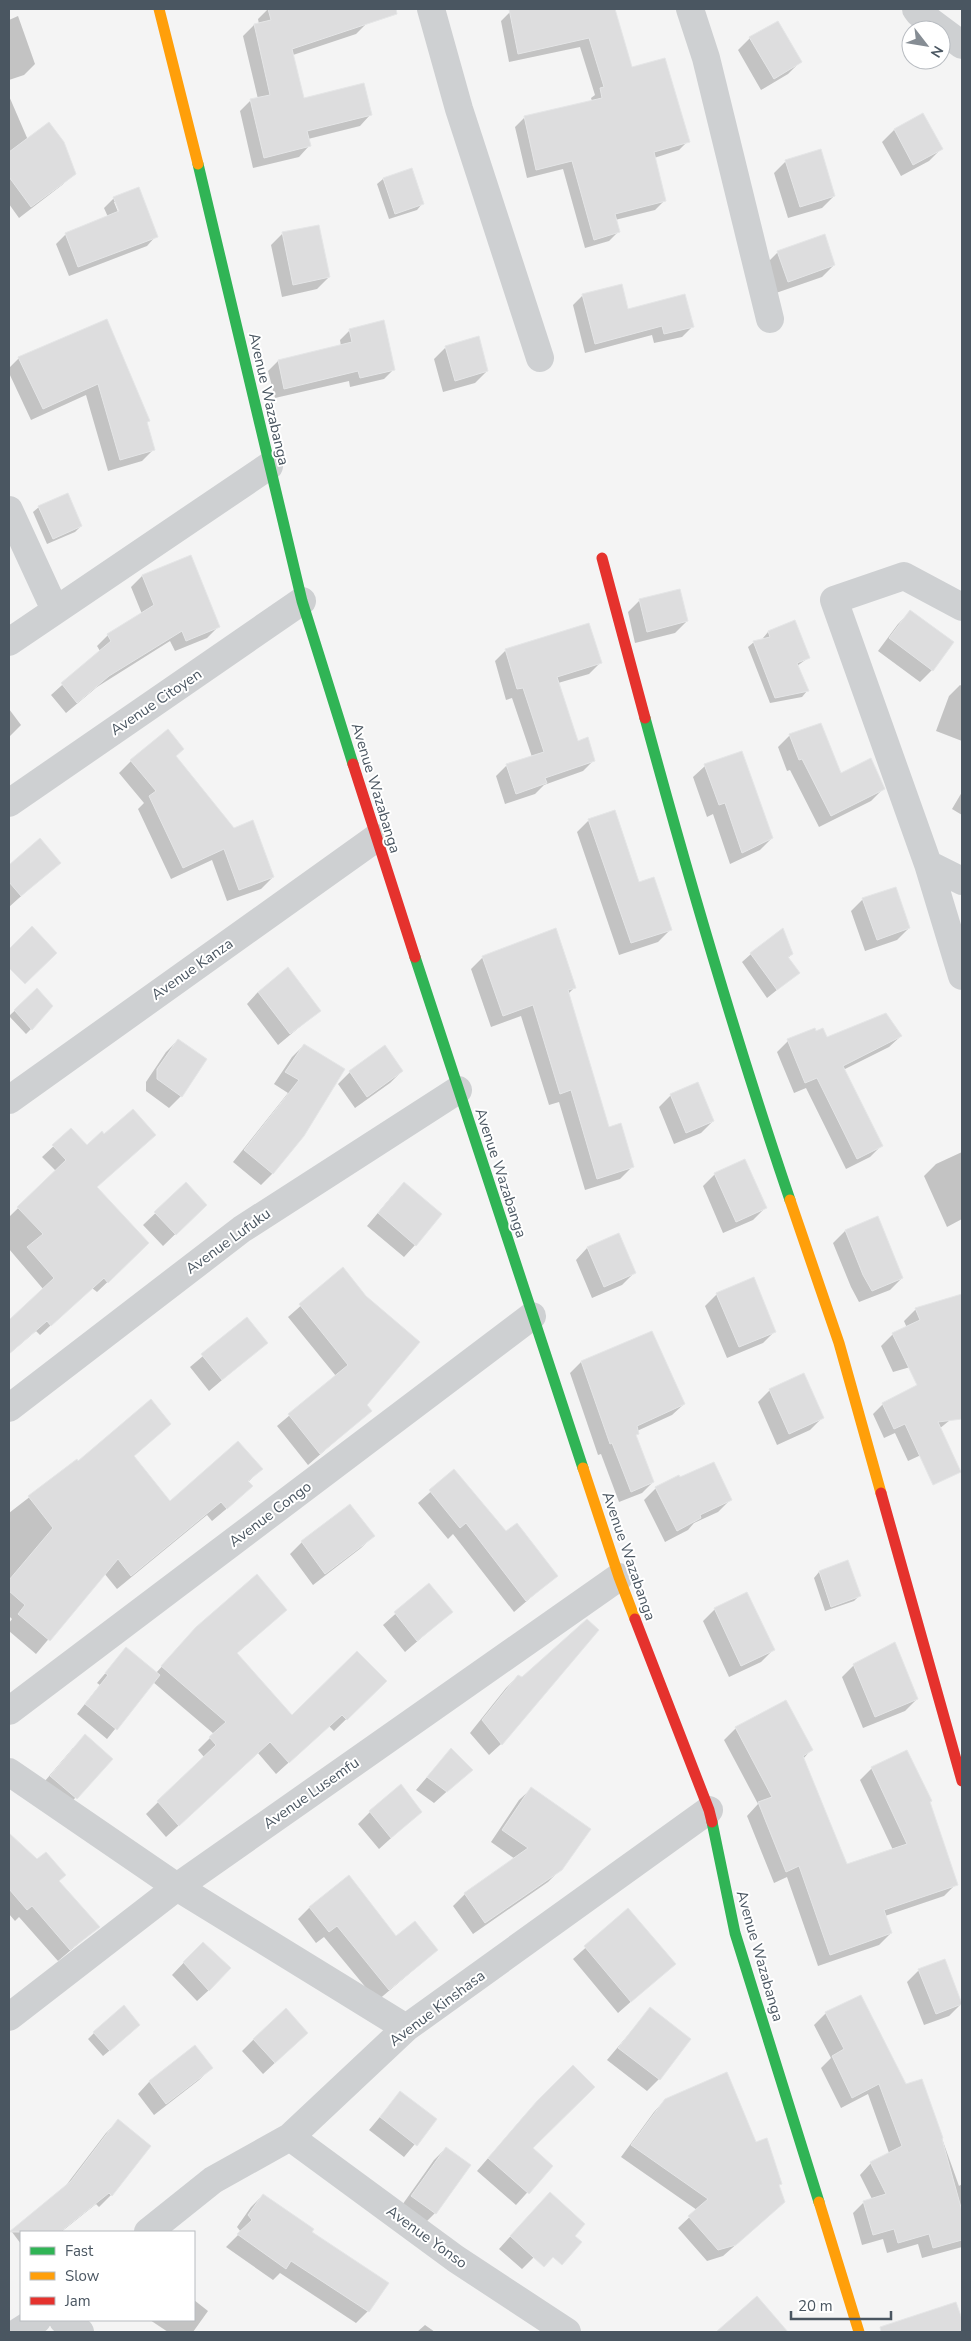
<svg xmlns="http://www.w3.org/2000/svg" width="971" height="2341" font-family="'Nunito Sans',sans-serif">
<rect width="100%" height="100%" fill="#f4f4f4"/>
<path fill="#0003" fill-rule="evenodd" d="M268,9H362L367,23L356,34L293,55L303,99L370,115L360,126L308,139L309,146L299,157L253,168L240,111L251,100L258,99L243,36L254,25L259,24L258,19Z
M524,9H535L536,13L550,9H614L632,68L688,141L679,150L654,158L664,201L655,210L615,220L618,232L609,241L585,248L563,169L527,178L515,127L524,118L592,101L591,98L595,95L580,47L509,62L501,21L510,12Z
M18,16L35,64L24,75L9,80V20Z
M750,38L800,62L788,74L761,90L738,50Z
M9,96L28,140L74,174L62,185L19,218L9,204Z
M923,115L941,149L929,161L901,176L882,142L894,130Z
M786,161L834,196L822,208L788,218L774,173Z
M411,170L422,204L417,210L389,219L377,184L383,179Z
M114,198L156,236L147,246L69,276L56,244L66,234L108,217L104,208ZM114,202H116L122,216L120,217Z
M283,233L329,277L317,289L282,297L271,245Z
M778,252L834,265L822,277L776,293L766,264Z
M583,295L627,310L692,327L682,337L654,343L652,335L585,353L573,305Z
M107,320L149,421L146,423L154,449L142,461L108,471L86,395L31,420L9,373V368L19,358Z
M350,330L394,369L384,379L350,387L349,381L275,398L268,371L278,361L341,346L340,340Z
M446,347L487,371L475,383L443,392L434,359Z
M39,507L81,526L75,532L47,544L33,512Z
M190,557L218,627L207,638L175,651L170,641L97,687L66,713L51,695L100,651L97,646L108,635L142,614L131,587L142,576Z
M640,600L687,621L675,633L635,643L628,612Z
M910,612L932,670L920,682L878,651L898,624Z
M768,632L808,658L797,666L807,691L802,697L770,703L748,647L754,642L763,640V638Z
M506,650L600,663L589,674L558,683L577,742L594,760L583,771L544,785L535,794L505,804L496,776L507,765L532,757L512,698L506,700L495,661Z
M960,685L962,686V741L936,731L949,696Z
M9,709L21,725L9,737Z
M790,735L841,775L883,789L871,801L819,827L790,770L787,771L778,747Z
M175,756L273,877L261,889L227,901L212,860L171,879L138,809L144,803L119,773L131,761Z
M705,766L772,838L760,850L730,864L713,814L707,817L693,777Z
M962,792V815L952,809Z
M589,820L670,930L658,942L619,955L577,832Z
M40,840L59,862L9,907V866Z
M863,899L909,928L897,940L865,951L851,911Z
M751,954H792L788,958L798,973L767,998L742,962Z
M483,957L574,988L568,994L609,1129L632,1167L620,1179L585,1190L559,1102L549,1105L521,1016L491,1027L471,969Z
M37,990L31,1029L26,1034L9,1016Z
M258,992L320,1010L278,1045L247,1004Z
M816,1032L826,1038L901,1036L889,1047L843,1070L881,1146L870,1157L846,1169L806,1088L794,1093L777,1052L788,1041Z
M178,1040L181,1096L169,1108L146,1091V1082L166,1052Z
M304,1045L344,1070L273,1173L261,1185L233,1162L288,1093L274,1084L292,1057Z
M402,1071L390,1083L355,1108L338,1084L350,1072Z
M671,1095L713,1121L701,1133L674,1144L659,1107Z
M71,1130L87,1147L104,1136L96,1188L137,1254L97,1292L92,1288L40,1335L36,1331L9,1354V1322L44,1290L9,1249V1217L56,1171L42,1157Z
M962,1152V1219L947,1227L924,1176L936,1164Z
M745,1161L765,1208L753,1220L723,1233L703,1186L715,1174Z
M186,1184L194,1216L163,1246L143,1225Z
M392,1196L415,1245L404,1257L367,1226Z
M877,1218L902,1278L890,1290L859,1302L851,1287L833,1243L845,1231Z
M587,1248L634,1273L622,1285L592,1298L576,1260Z
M343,1269L365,1405L370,1411L308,1465L277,1426L336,1376L288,1317Z
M717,1294L775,1331L763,1343L727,1358L705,1306Z
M962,1295V1352L893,1372L881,1346L893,1334L907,1328L904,1321L916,1309Z
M247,1319L266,1343L209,1391L190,1367Z
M652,1332L684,1404L672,1415L637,1431L635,1436L653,1482L642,1493L619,1502L601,1454L598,1455L570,1373L581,1362Z
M936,1377L955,1416L939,1429L934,1449L908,1461L895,1433L884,1438L873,1414L883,1404Z
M770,1390L822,1418L810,1430L777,1445L758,1402Z
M170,1424L133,1457L170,1502L261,1469L248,1482L237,1500L212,1521L207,1515L117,1589L104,1573L36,1654L9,1631V1623L12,1619L9,1616V1513L76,1461L78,1462Z
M454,1471L506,1533L557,1575L514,1612L453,1534L448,1539L418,1503Z
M656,1488L730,1500L718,1512L694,1523L688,1530L665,1542L644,1500Z
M350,1506L373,1536L361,1548L313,1585L290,1554L302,1542Z
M819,1572L859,1596L854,1601L825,1611L814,1578Z
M429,1584L451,1612L405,1652L383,1625Z
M747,1594L773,1650L761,1662L729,1677L703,1621L715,1609Z
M286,1610L236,1654L292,1717L373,1693L334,1731L329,1726L276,1774L258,1753L166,1837L146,1814L204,1757L198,1750L214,1734L153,1682L107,1739L77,1714L100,1685L97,1683L126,1649L156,1673L197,1628Z
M597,1630L501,1744L489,1755L470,1733L506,1688L518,1676L522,1679Z
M854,1665L917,1699L905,1711L863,1728L842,1677Z
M786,1702L811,1750L803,1759L846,1866L893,1850L860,1780L872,1768L929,1802L956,1884L944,1896L885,1916L891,1933L879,1945L818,1966L787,1877L774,1883L747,1816L758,1804L724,1740L736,1728Z
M73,1748L111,1759L64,1810L39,1788Z
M440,1762L471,1770L434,1803L416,1790Z
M531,1789L561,1869L548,1882L473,1934L453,1906L465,1894L515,1859L491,1842L519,1800Z
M370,1812H420L379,1849L358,1824Z
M9,1835L58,1881L98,1927L58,1961L19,1917L15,1921L9,1914Z
M310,1907L396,1938L437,1950L377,2001L324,1937L316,1943L298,1919Z
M628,1910L674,1964L618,2013L573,1959Z
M191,1955L209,1990L197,2001L172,1975Z
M919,1970L961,2004L949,2016L924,2025L907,1982Z
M860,1996L906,2086L921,2080L959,2186L962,2184V2247L922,2258L918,2244L887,2253L883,2239L862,2245L853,2213L864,2202L872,2199L860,2175L871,2163L889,2153L868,2094L841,2108L821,2068L831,2058L814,2025L826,2013Z
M650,2009L659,2079L647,2091L607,2060Z
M133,2031L103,2056L88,2039L94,2033Z
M254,2039L294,2045L263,2074L242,2051Z
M195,2047L211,2068L199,2080L154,2115L138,2094L149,2082Z
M573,2066L532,2148L551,2166L516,2205L477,2171L525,2115Z
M400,2093L435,2120L404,2157L369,2130Z
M665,2100L756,2144L778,2185L772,2213L723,2256L707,2261L678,2228L697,2210L621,2157L654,2112Z
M118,2121L111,2195L99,2207L96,2204L61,2232H21V2244L12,2232L64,2188L106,2133Z
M446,2148L470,2165L435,2213L423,2225L400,2208L434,2160Z
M263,2195L310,2232L368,2311L356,2323L280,2273L273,2280L226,2247L241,2232L237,2227L251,2207Z
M538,2206L562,2248L550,2260L534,2257L522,2269L499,2249Z
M757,2298L786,2332H719L729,2322Z
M194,2300L208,2311L193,2332H168L150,2320H194Z
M956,2303L962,2323V2332H912L911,2326Z
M425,2325L435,2332H417Z"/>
<path fill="#ddddde" stroke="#e5e6e7" d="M268,9H396L397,14L292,49L304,98L364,83L372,115L307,131L311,146L264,158L250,99L270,95L254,24L271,20Z
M509,9H615L632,67L665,58L690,142L654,152L666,201L615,214L620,232L594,240L572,161L536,170L524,116L602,98L600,88L604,87L589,38L518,54Z
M778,21L802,62L774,79L749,37Z
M923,113L943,149L913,165L894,129Z
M49,122L64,142L76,174L31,207L9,177V152Z
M821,149L835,196L800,207L785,160Z
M412,168L424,204L395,214L383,178Z
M139,187L158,237L78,267L65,233L119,211L113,197Z
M319,225L330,277L293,285L282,232Z
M825,234L835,265L788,282L777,251Z
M622,284L628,309L685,294L694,327L664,334L662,326L595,344L582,294Z
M107,319L150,421L147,422L155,450L120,460L98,384L43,409L18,357Z
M384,320L395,370L360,378L358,371L284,389L278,360L352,342L349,329Z
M479,336L488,371L455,381L445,346Z
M68,493L82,526L53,539L38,506Z
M191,555L220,627L186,641L182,631L109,676L77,703L61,683L111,641L107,634L154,605L142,575Z
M680,589L688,621L647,632L639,599Z
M910,610L954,642L933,671L889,638Z
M795,620L810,658L797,663L809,691L775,698L753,641L770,637L768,631Z
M589,623L602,663L557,677L578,741L588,737L595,761L545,778L547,783L516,794L506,764L544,752L523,688L517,689L505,649Z
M821,723L841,773L871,758L885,789L831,816L802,759L799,760L789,734Z
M168,729L184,749L176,756L234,828L253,820L274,877L239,890L224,849L183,868L149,796L156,791L130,760Z
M742,751L773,838L742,853L725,803L719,805L704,764Z
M615,810L639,882L654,877L672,930L631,943L588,819Z
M40,838L61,863L21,896L9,882V865Z
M896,887L910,928L877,940L862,898Z
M32,926L57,953L25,984L9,968V949Z
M556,928L576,988L568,990L609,1127L621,1123L634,1167L597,1179L571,1090L560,1094L533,1005L503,1016L482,956Z
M783,928L793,954L788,957L800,973L777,990L750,953Z
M288,967L321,1011L290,1034L258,992Z
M37,988L53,1006L32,1030L14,1010Z
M886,1013L902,1036L843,1066L883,1146L857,1159L817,1078L805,1083L787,1039L815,1028L816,1031L823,1028L827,1037Z
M178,1039L207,1059L182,1097L157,1079V1069Z
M304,1044L345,1069L304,1136L273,1174L244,1150L299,1080L285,1072Z
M385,1045L403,1071L367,1097L349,1071Z
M698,1082L714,1121L686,1133L670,1094Z
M133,1109L156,1135L97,1187L149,1243L108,1283L104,1278L51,1326L47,1321L9,1354V1320L54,1278L27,1247L43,1234L17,1207L66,1160L52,1145L71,1128L87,1145L102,1131L104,1134Z
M745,1159L767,1208L736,1222L714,1173Z
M186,1182L207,1205L176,1235L154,1212Z
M404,1182L442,1214L416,1246L378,1213Z
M878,1216L903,1278L872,1291L863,1275L845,1230Z
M619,1233L636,1273L604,1287L587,1247Z
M343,1267L366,1296L420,1342L367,1405L372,1411L320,1454L288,1414L348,1365L299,1304Z
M754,1277L776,1332L739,1347L716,1293Z
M962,1294V1419L938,1422L961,1472L933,1485L905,1424L894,1429L882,1403L917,1385L892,1333L920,1320L915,1308Z
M247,1317L268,1343L222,1380L201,1354Z
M652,1331L685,1404L637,1426L639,1434L636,1435L654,1482L631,1492L612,1443L610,1444L581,1361Z
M804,1373L824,1418L789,1434L769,1389Z
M151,1399L171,1424L134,1456L170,1501L238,1441L263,1469L248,1481L253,1486L227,1509L221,1502L131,1576L118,1559L50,1641L18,1614L25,1605L9,1591V1580L53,1528L28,1496L77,1459L78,1461Z
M714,1462L732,1500L700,1515L701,1518L677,1531L655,1487L679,1475L680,1477Z
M454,1469L506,1531L517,1523L558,1576L526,1601L466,1523L460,1528L429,1490Z
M350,1504L375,1536L325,1574L301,1541Z
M848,1560L861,1596L831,1607L819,1571Z
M257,1574L287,1610L237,1653L292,1715L357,1651L387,1681L347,1720L342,1715L289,1763L270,1742L179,1826L157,1801L216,1745L209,1737L226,1722L161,1666L196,1627Z
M429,1583L453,1612L417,1641L394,1612Z
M747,1592L775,1650L741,1666L714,1608Z
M587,1619L599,1630L502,1745L482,1720L518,1675L522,1677Z
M895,1642L918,1699L875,1717L853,1664Z
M126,1647L160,1675L117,1730L85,1704L108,1675L105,1673Z
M786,1700L813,1750L803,1756L847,1864L907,1844L871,1767L907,1750L932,1801L930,1802L958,1885L884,1910L892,1933L830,1955L799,1866L786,1872L758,1802L772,1797L735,1727Z
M85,1734L113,1759L77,1799L50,1776Z
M451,1748L473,1770L447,1792L427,1777Z
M401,1784L422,1812L391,1838L369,1811Z
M531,1787L591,1829L562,1870L485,1923L464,1893L528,1848L502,1830Z
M9,1833L37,1859L46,1852L66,1875L59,1881L100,1927L70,1950L32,1906L27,1910L9,1889Z
M349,1875L396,1936L415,1921L438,1950L389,1990L337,1926L329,1932L309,1907Z
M628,1908L676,1964L631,2002L584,1946Z
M203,1942L231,1968L209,1991L183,1962Z
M945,1959L962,2004L936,2014L918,1969Z
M861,1995L906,2084L922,2079L943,2138L942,2139L962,2211V2240L933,2248L929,2234L898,2243L894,2229L873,2235L863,2201L886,2194L870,2162L902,2146L879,2084L852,2098L832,2056L844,2049L825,2012Z
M124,2005L140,2025L110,2051L93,2032Z
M650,2007L691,2039L660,2080L618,2048Z
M286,2008L308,2033L275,2063L253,2039Z
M195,2045L213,2068L166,2104L149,2081Z
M573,2065L595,2087L533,2148L553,2166L529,2194L488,2158L537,2101Z
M727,2072L756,2142L767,2138L782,2184L779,2185L785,2202L736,2245L718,2250L688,2216L708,2199L631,2145L665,2099Z
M400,2091L437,2119L417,2146L380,2117Z
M118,2119L151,2146L112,2196L109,2193L60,2232H9L71,2181Z
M446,2147L471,2165L436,2214L411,2196Z
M550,2192L585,2224L575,2236L582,2242L562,2265L553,2257L544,2267L510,2236Z
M263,2194L314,2229L312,2232L389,2283L369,2312L291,2261L286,2269L237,2234L252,2220L248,2215Z
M757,2296L788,2332H716Z
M956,2302L962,2319V2332H881L880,2327Z"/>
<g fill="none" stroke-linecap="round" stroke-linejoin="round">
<path stroke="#ced0d2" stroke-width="28" d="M431,9L459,109L540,358
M690,9L706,58L770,319
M916,9L919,13L962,45
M9,510L55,610
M962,607L904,576L834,600L928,864L962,976
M9,642L269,466
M9,803L302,601
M928,864L962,881
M9,1100L376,838
M9,1408L242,1229L458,1090
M9,1711L532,1316
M9,1772L177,1887L406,2028
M9,2017L177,1887L619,1577
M290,2137L456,2259L567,2332
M148,2232L213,2180L290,2137L406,2028L709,1810
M63,2320L80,2332
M18,2332L37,2320"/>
<path stroke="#30b455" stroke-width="11" d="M198,164L302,601L353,764
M645,718C689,880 736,1041 790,1200
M415,957L583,1468
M712,1822L735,1933L819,2202"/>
<path stroke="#ff9f0a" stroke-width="11" d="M159,9L198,164
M790,1200L839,1343L881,1493
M583,1468L619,1577L635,1619
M819,2202L859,2332"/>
<path stroke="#e5322d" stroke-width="11" d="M602,558L645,718
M353,764L415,957
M881,1493L962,1781
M635,1619L709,1810L712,1822"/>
</g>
<g text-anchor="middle" stroke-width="4" stroke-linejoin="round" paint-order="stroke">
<g font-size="15" fill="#4a5661" stroke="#fff">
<text transform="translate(269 399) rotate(77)" y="5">Avenue Wazabanga</text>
<text transform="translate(156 702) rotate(-34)" y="5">Avenue Citoyen</text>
<text transform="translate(376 788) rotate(73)" y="5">Avenue Wazabanga</text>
<text transform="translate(192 969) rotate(-35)" y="5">Avenue Kanza</text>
<text transform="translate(501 1173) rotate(72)" y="5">Avenue Wazabanga</text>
<text transform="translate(228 1241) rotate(-36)" y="5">Avenue Lufuku</text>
<text transform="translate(270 1514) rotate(-37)" y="5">Avenue Congo</text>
<text transform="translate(629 1556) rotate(71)" y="5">Avenue Wazabanga</text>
<text transform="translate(311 1793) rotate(-35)" y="5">Avenue Lusemfu</text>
<text transform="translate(760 1956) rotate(74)" y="5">Avenue Wazabanga</text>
<text transform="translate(437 2008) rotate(-37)" y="5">Avenue Kinshasa</text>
<text transform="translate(427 2237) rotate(36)" y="5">Avenue Yonso</text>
</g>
</g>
<rect width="971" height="2341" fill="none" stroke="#4a5661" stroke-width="20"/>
<rect x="20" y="2231" width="175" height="90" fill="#ffffff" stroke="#b7bbc0"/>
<rect x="30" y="2247" width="25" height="8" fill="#30b455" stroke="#b7bbc0"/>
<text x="65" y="2256" font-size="15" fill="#4a5661">Fast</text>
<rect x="30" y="2272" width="25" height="8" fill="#ff9f0a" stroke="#b7bbc0"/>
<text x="65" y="2281" font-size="15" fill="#4a5661">Slow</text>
<rect x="30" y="2297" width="25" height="8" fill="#e5322d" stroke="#b7bbc0"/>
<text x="65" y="2306" font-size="15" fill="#4a5661">Jam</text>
<g transform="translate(926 45) rotate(121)"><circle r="24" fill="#ffffff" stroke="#b7bbc0"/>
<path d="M0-4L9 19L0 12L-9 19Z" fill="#868d94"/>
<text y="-8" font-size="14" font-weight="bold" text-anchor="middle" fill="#4a5661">N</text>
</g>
<path d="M791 2311v8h100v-8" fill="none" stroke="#4a5661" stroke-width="2.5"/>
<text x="798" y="2311" font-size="15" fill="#4a5661" stroke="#ffffff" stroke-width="4" paint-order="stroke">20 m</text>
</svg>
